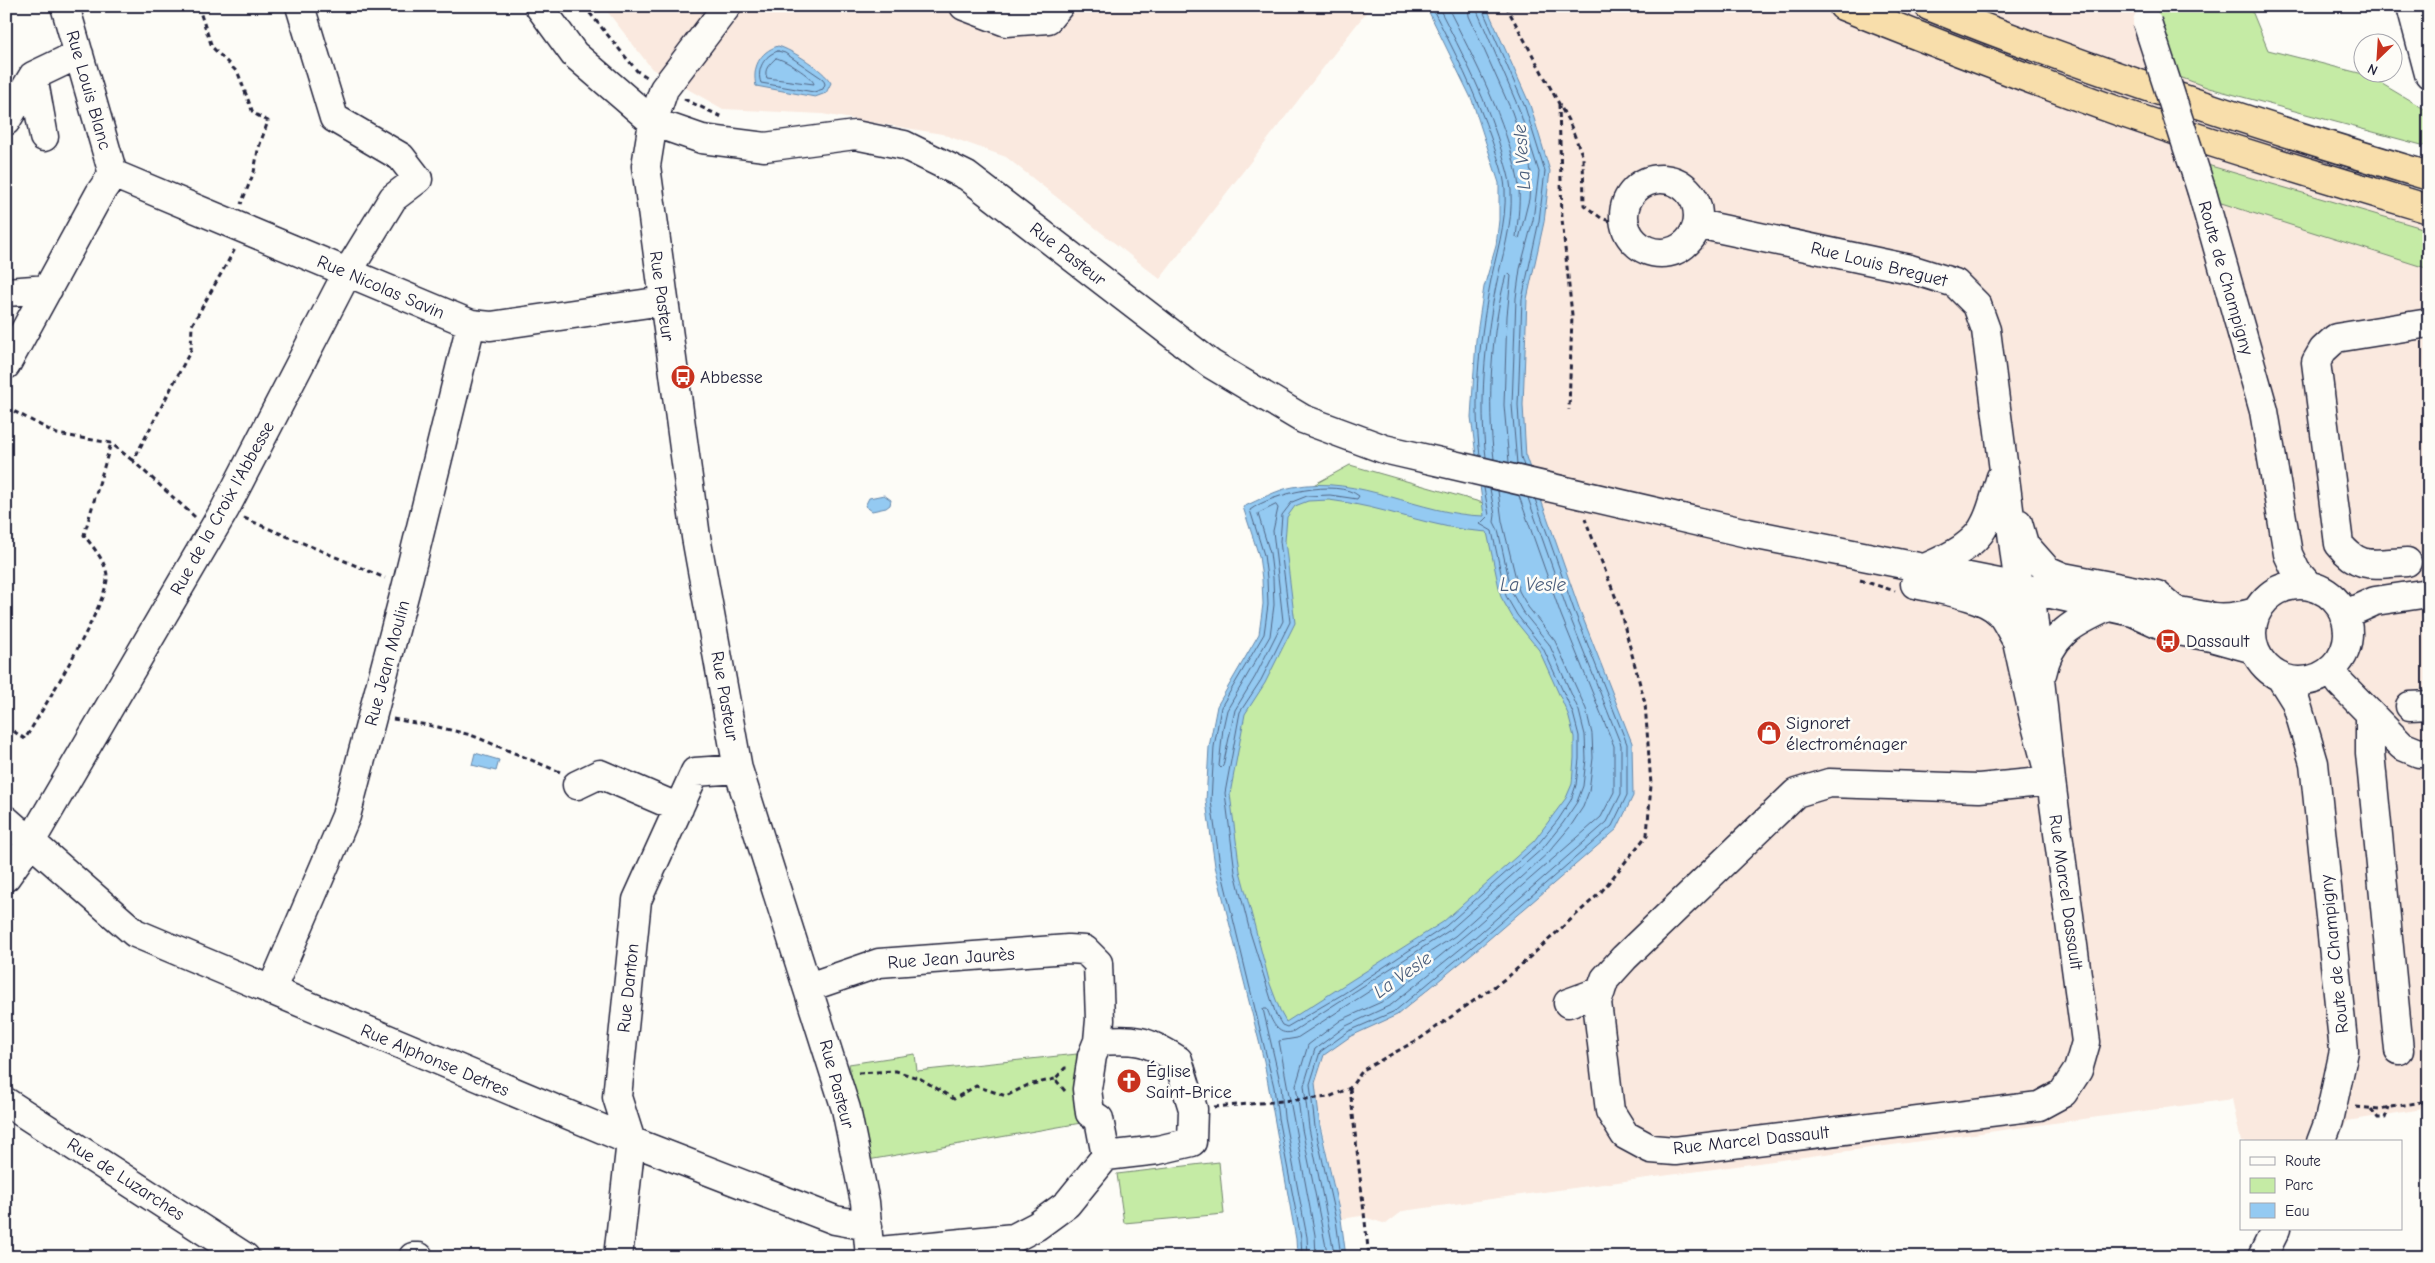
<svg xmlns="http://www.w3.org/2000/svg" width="2435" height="1263" font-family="'Comic Neue',sans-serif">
<rect width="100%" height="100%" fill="#fdfcf7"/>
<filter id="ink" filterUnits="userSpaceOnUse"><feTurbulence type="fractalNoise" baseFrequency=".02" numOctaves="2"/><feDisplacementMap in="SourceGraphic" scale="10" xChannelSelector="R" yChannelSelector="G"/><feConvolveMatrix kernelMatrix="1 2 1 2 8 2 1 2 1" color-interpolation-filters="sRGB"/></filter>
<g filter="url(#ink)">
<path fill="#fae9df" d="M603,6H1371L1160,279L1006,157L942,134L822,114L723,109L652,69Z
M1437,6H2174L2209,88L2429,224V1108L2347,1121L2336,1142H2241L2232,1099L1403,1211L1386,1224L1361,1216L1341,1219L1307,1059L1616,808L1491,367L1512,163Z"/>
<path fill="#c5eba5" stroke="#748670" d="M2155,6H2250L2268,50L2367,75L2426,110L2429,120V147L2209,88L2177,76Z
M2204,164L2429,230V269L2215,201Z
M1350,465L1529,516L1616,808L1307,1059L1263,1033L1218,801L1245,674L1276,618L1273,507Z
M915,1054L917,1071L1077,1054L1081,1123L868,1160L849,1064Z
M1219,1162L1224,1214L1124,1223L1117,1174Z"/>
<path fill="#94caf2" stroke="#6687a9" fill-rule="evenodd" d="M1426,6H1486L1530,105L1550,171L1544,222L1527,299L1523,405L1526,457L1579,608L1632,743L1633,796L1617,829L1481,946L1397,1015L1351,1036L1324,1055L1315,1083L1320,1126L1341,1219L1346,1257H1297L1296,1239L1264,1061L1215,866L1206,801L1209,747L1217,706L1259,634L1263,604L1262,579L1259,556L1243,507C1259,500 1276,490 1293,487C1359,474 1419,515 1484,516L1471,417L1476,340L1484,287L1496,246L1499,220V183L1472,100ZM1329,500C1383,506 1433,529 1487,532L1501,597L1513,618L1539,650L1568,714L1574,737V758L1572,784L1566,798L1534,841L1443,922L1286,1022L1281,1013L1270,984L1240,871L1230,794L1245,714L1265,683L1295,623L1285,541L1287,517L1295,506L1308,501Z
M778,46C792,50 824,70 831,83L826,93L815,97L756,86C752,68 759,52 778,46Z
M884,495L891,500L890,505L886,508L872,511L865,506L869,498Z
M475,753L499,760L496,771L472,765Z"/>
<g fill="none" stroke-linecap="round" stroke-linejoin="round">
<path stroke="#506584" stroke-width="1" d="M1431,6C1454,50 1476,94 1492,141C1497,156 1504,173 1505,189C1507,225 1495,255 1489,290C1479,344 1473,401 1480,456
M1438,6C1463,55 1489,104 1503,156C1506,167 1510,178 1511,190C1513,228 1502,254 1495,291C1485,345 1479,402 1486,457
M1447,6C1475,61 1506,119 1518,180C1521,198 1518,219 1516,237L1519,239L1529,199L1531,172L1529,161L1512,112L1469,16L1468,6
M1475,6L1519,109L1539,172L1533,220L1520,269L1516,298L1512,405L1517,464
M1481,6L1525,107L1545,171L1539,221L1522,299L1518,405L1521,457L1524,466
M778,51L785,53L823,79L825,84L823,89L814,92L761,83C756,70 764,55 778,51Z
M776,58C784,59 813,77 814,84L767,78C763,69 770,64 776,58Z
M1494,459C1487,403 1491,330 1506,275L1509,274L1511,276L1507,316L1504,405L1509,462
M1276,505L1278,508L1273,531L1283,621L1255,677L1235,710L1223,766L1221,768L1219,766L1223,728L1227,710L1270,636L1274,605L1273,578L1270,553L1258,514Z
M1302,1257L1301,1238L1278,1118L1274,1087L1220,865L1211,801L1214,747L1221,707L1264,634L1268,605L1267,578L1264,555L1250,510C1271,494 1337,478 1359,496L1357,499L1330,495L1307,496L1292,502L1282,515L1280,541L1290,622L1261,680L1240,712L1225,793L1235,872L1250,932L1276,1015L1282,1025L1287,1027L1343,994L1446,926L1538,844L1558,820L1571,800L1576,785L1579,759V736L1573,713L1543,648L1517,615L1506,596L1492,531L1480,524L1489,515L1484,488
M1308,1257L1307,1237L1284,1117L1281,1086L1263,1009H1267C1272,1021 1277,1036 1292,1032L1450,930L1543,848L1563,823L1577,802L1583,786L1586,759L1585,735L1579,711L1549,644L1522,611L1512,593L1498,530L1494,522L1495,515L1490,489
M1316,1257L1315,1235L1279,1041L1297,1038L1455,936L1548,853L1570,827L1583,807L1589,791L1593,758L1592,734L1586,709L1555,641L1528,607L1519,591L1502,521L1498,491
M1328,1257L1302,1129L1296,1085L1308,1045L1341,1020L1388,999L1469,932L1601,817L1614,792V746L1561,615L1519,496
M1335,1257L1309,1128L1304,1085L1315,1049L1346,1026L1391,1005L1474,938L1607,822L1621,794V745L1568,612L1528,498
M1341,1257L1336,1220L1315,1127L1310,1084L1320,1052L1349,1031L1395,1011L1478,942L1612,826L1627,795V744L1574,610L1535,499"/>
<defs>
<path id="minor" d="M65,6L113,174
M539,6L574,54L653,122L702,139L765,147L855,135L904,145L967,176L1211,364L1303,419L1384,449L1747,533L2019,587L2133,612L2173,630L2211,637L2254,649
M727,6L664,89L653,122L646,166L696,537L738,769L846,1109L865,1202L870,1257
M964,6L1006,22L1048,19L1059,6
M2411,6L2429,74
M33,76L44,137
M6,121L33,76L79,54
M113,174L471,324L491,326L663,301
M1624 216a37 37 0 1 1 74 0a37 37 0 1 1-74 0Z
M2202,192L2264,411L2288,554L2296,571L2309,586
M1698,224L1910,269L1955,283L1977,305L1986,330L2019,587L2017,641L2034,718L2051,781L1979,788L1829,783L1796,793L1624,958L1605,979L1597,1002L1610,1111L1625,1135L1651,1149L1675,1151L2039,1106L2063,1093L2078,1070L2086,1042L2051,781L2032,606L2029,599L2019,587
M6,292L48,289
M6,365L100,193L113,174
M2018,523L2024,544L2047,570L2063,577L2157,595L2173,609
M2407,562C2375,563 2360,571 2339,544L2316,362L2323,350L2336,338L2429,323
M1925,568C1947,558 1976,546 1986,522C1993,508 1996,492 2001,477
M1915,584C1939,590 1984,595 2000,613C2007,621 2011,632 2017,641
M2252 633a48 48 0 1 1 96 0a48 48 0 1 1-96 0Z
M2154,610C2180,608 2190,615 2213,617C2228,619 2242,616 2256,612
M2344,615L2375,601L2429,593
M2331,670L2341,684L2402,746L2419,753L2429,752
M2042,674C2050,634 2073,623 2108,607
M2281,678L2296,702L2314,763L2344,1051L2329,1121L2321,1142
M2410,706L2429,705
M2370,714V753L2399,1050
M577,785L600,774L679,808
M6,820L135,933L631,1141L835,1220L868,1226
M6,877L30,843L225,509L347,273L393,198L418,179L401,157L334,118L300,6
M809,987L879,963L1068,949L1085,950L1098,963L1100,1020L1098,1041L1092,1056L1087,1089L1090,1113L1099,1119L1106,1156
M271,991L346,816L406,588L471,324
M1568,1003L1601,991
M1098,1041C1136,1039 1145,1039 1178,1060L1193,1109L1192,1142L1158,1150L1106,1156
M6,1102L245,1257
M869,1252L1014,1238L1037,1226L1067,1204L1106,1156
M413,1257H419
M618,1257L631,1141L617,1097L637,900L695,772L738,769
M2262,1257L2276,1229"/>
<path id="highway" d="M1843,6C1938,44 2033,81 2129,115C2228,149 2329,179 2429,209
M1929,6C2093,72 2260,126 2429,176"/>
</defs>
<use href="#minor" stroke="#22223b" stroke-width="31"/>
<use href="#highway" stroke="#22223b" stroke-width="31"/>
<path stroke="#22223b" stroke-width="3" stroke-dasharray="5 4" stroke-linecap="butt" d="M198,6L212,47L238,73L253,113L268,121L258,150L254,172L241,204
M584,6L637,71L647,77
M1506,6L1570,124L1583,157L1584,205L1601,218L1625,226
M684,99L724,118
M1559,104L1562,219L1572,315L1569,410
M6,407L57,434L111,443L133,461
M195,517L133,461L191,350L192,325L235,249
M244,518L385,578
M1860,580L1895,591
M393,719L438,727L471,735L560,772
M6,726L25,739C41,712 111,599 107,575C105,560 92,546 84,535L111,443
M858,1073L896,1071L921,1079L954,1099L976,1086L1006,1096L1028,1085L1055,1079
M1350,1088L1369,1257
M1065,1091L1055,1079L1065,1068H1069
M1214,1107L1329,1097L1350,1088L1363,1070L1421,1038L1509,976L1601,892L1647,835L1651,785L1645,703L1619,606L1585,519
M2356,1107L2379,1109L2429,1101
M2371,1109L2378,1118H2385L2389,1107"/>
<use href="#minor" stroke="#fdfcf7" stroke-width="28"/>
<use href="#highway" stroke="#f8deab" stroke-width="28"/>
<defs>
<path id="minor-bridge" d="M2147,22L2202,192"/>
</defs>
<use href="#minor-bridge" stroke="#22223b" stroke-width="31" stroke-linecap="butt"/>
<use href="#minor-bridge" stroke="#fdfcf7" stroke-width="28"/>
</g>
</g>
<defs>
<symbol id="bus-disc" viewBox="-11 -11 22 22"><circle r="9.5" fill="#c8321e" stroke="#fdfcf7"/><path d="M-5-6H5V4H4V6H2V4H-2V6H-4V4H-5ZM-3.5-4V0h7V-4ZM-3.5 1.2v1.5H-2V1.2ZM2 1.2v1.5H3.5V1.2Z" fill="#fff"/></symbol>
<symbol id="shop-disc" viewBox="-11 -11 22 22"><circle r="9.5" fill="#c8321e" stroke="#fdfcf7"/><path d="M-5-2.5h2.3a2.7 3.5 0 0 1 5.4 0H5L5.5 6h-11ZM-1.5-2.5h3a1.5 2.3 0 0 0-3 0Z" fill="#fff"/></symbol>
<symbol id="church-disc" viewBox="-11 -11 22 22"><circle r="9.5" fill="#c8321e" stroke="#fdfcf7"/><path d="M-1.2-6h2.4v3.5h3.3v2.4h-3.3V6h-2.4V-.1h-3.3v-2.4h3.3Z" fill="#fff"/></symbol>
</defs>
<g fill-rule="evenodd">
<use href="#bus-disc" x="669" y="363" width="28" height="28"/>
<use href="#bus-disc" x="2154" y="627" width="28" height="28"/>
<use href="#shop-disc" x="1755" y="719" width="28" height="28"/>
<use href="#church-disc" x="1115" y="1067" width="28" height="28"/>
</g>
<g text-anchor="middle" stroke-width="5" stroke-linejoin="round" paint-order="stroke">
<g font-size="18" fill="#22223b" stroke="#fdfcf7">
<text transform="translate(89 90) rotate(74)" y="6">Rue Louis Blanc</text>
<text transform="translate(1068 254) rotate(38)" y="6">Rue Pasteur</text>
<text transform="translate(1879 264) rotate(14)" y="6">Rue Louis Breguet</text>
<text transform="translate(2226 278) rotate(74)" y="6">Route de Champigny</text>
<text transform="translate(381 287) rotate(23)" y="6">Rue Nicolas Savin</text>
<text transform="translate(662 296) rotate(82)" y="6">Rue Pasteur</text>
<text transform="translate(222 508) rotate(-61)" y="6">Rue de la Croix l'Abbesse</text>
<text transform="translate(387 663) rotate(-75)" y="6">Rue Jean Moulin</text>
<text transform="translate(725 696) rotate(80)" y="6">Rue Pasteur</text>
<text transform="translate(2066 892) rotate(82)" y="6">Rue Marcel Dassault</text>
<text transform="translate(2334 954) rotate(-96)" y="6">Route de Champigny</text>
<text transform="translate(951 958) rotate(-4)" y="6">Rue Jean Jaurès</text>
<text transform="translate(628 988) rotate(-84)" y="6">Rue Danton</text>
<text transform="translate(435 1060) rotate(23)" y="6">Rue Alphonse Detres</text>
<text transform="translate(837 1084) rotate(75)" y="6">Rue Pasteur</text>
<text transform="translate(1751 1140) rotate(-6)" y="6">Rue Marcel Dassault</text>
<text transform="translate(126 1179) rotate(33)" y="6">Rue de Luzarches</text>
</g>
<g font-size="18" fill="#22223b" stroke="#fdfcf7" text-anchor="start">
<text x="700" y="383">Abbesse</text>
<text x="2186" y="647">Dassault</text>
<text x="1786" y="729">Signoret<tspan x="1786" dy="21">électroménager</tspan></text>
<text x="1146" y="1077">Église<tspan x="1146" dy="21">Saint-Brice</tspan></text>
</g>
<g font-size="19" font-style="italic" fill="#4a5d7b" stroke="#fdfcf7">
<text transform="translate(1521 157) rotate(-94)" y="7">La Vesle</text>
<text x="1533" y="591">La Vesle</text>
<text transform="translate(1402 974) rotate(-35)" y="7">La Vesle</text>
</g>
</g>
<rect width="2435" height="1263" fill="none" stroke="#fdfcf7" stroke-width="25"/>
<rect x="12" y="12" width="2410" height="1238" fill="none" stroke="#22223b" stroke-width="2" filter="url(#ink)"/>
<rect x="2240" y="1140" width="162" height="90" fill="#fdfcf7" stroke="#a5a5ac"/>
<rect x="2250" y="1157" width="25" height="8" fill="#fdfcf7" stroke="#a5a5ac"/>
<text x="2285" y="1166" font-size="15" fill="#22223b">Route</text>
<rect x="2250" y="1178" width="25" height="15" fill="#c5eba5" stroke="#a5a5ac"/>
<text x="2285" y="1190" font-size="15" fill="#22223b">Parc</text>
<rect x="2250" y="1203" width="25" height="15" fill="#94caf2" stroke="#a5a5ac"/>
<text x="2285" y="1216" font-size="15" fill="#22223b">Eau</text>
<g transform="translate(2378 58) rotate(205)"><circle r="24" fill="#fdfcf7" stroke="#a5a5ac"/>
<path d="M0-4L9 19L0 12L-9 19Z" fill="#c8321e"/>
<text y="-8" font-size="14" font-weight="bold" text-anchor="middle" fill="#22223b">N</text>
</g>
</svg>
